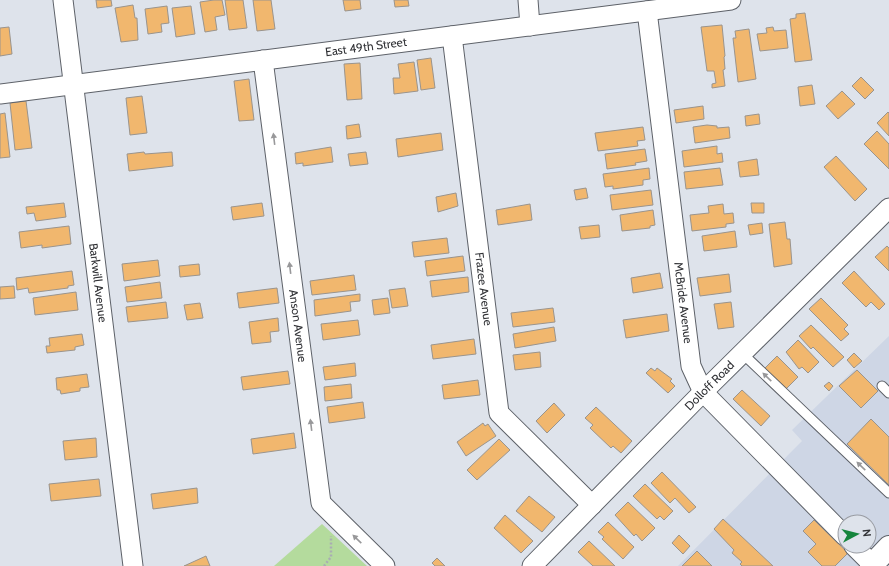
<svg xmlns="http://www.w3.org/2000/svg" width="889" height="566" font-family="Cabin,sans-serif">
<rect width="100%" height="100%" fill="#dee3eb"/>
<path fill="#ced6e5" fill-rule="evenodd" d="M889,336V566H678L802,441L792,430ZM845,522H869V546H845Z"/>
<path fill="#b4db9d" d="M322,524L367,566H274Z"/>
<path fill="#f1b76e" stroke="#9a948d" d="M96,0H111L112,6L97,8Z
M214,0H222L225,15L215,17L217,30L205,32L200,2Z
M225,0H243L247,28L229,30Z
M253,0H271L275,29L257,31Z
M343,0H360L361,9L345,11Z
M394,0H408L409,6L395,7Z
M133,5L135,18H137L138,40L121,42L115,8Z
M167,6L169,23L161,24L162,32L148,34L145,9Z
M191,6L195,34L176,37L172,8Z
M805,13L812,60L795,62L790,19L796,18V14Z
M722,25L725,56L724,57L725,69L723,70L725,86L712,88V84L716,83L714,71H707L701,27Z
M9,27L12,54L0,56V28Z
M773,27L774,31L786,30L788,48L760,51L757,34L767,33L766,28Z
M749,29L756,79L738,82L733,38H736L735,31Z
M431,58L435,88L421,90L417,60Z
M414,62L418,91L394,94L393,78H400L398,64Z
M360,63L362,99L347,100L344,64Z
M861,77L874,90L865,99L852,86Z
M249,79L254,120L239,121L234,81Z
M812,85L815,104L800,106L798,87Z
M842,91L855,104L838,119L826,106Z
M142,96L147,133L130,135L126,98Z
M26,101L32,148L15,150L10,103Z
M703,106L704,119L676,123L674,110Z
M888,112L889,113V136L877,123Z
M5,113L10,157L0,158V114Z
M759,114L760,124L746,126L745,116Z
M359,124L361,137L347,139L346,126Z
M707,125L717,126V128L729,127L730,138L695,143L693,127Z
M643,127L645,140L637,141L638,146L598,151L595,133Z
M877,131L889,144V169L864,144Z
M441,133L443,150L398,157L396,139Z
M717,146V154L722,153L723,162L684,167L682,151Z
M331,147L333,162L303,166V163L296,164L295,153Z
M645,149L647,161L635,163L636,165L607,169L605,154Z
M144,152L145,154L172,152L173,166L129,171L127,154Z
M366,152L368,164L350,166L348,154Z
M836,156L867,189L855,201L824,167Z
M757,159L759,175L740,177L738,162Z
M649,168L650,179L643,180V185L613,189V186L605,187L603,174Z
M720,168L723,185L686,189L684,172Z
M586,188L588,198L576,200L574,190Z
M651,190L653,205L612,210L610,195Z
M456,193L458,206L438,212L436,197Z
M64,203L66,217L36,221L34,213L27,214L26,207Z
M262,203L264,216L233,220L231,207Z
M751,203H764V213H752Z
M530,204L532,220L498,225L496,210Z
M723,204L724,214L733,213L734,223L726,224V227L692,231L690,215L709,213L708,206Z
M653,210L655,225L650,226V228L622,231L620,215Z
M785,222L787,239H790L792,264L774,267L769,224Z
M762,223L763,233L750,235L748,225Z
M599,225L600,237L581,239L579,227Z
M69,226L71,244L42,248V245L21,248L19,232Z
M735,231L737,247L704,251L702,236Z
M447,238L449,253L414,257L412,242Z
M887,246L889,248V271L875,257Z
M463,256L465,271L427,276L425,261Z
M158,260L160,276L124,281L122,264Z
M199,264L200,275L180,277L179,266Z
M72,271L74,285L68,286V288L29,293L28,288L17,290L16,278Z
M854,271L885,304L879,310L871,302L866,307L842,283Z
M660,273L663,288L633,293L631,278Z
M729,274L731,292L700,296L697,278Z
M354,275L356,290L312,295L310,281Z
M468,277L469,292L432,297L430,281Z
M160,282L162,298L127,302L125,287Z
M14,286L15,298L0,299V287Z
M277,288L279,303L239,308L237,293Z
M405,288L408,306L392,308L389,290Z
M76,292L78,310L35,315L33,298Z
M360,294V301L350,302L351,311L315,316L314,300Z
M388,298L390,313L374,315L372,300Z
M821,298L848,325L844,329L849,334L841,341L809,309Z
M166,302L168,318L128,322L126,307Z
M731,302L734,327L718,329L714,304Z
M200,303L203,318L187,320L184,305Z
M553,308L555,322L513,327L511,313Z
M667,314L669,331L626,338L623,320Z
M278,318L279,331L270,332L271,342L252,344L249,322Z
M358,320L360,335L323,340L321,324Z
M811,325L844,357L833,367L813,347L811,349L799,336Z
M554,327L556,341L515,348L513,334Z
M82,334L84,345L75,347V350L47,353L46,346H50L49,338Z
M474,339L476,354L433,359L431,345Z
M798,340L819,362L808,373L802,367L799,369L786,352Z
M540,352L541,367L515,370L513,355Z
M854,353L862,361L854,368L847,360Z
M777,356L798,377L786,389L765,368Z
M355,363L356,376L325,380L323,367Z
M651,368L655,371L657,368L672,379L670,381L675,386L668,393L646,373Z
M857,370L878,391L861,408L839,386Z
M288,371L290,384L243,390L241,377Z
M87,374L89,387L80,388V391L61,394L60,390H57L56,378Z
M478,380L480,395L444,399L442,385Z
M829,382L833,386L829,391L824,386Z
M351,384L352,398L325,401L324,387Z
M742,390L770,416L761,426L733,399Z
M363,402L365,418L329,423L327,407Z
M554,403L565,415L547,433L536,421Z
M596,407L632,441L621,453L613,446L611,448L590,428L593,425L585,418Z
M871,419L889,437V485L847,444Z
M483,423L485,426L488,424L496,436L466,456L457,442Z
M294,433L296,448L253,454L251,439Z
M96,438L97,457L65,460L63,441Z
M499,439L510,450L477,480L467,470Z
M662,472L696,507L689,513L675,498L670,503L651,483Z
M99,479L101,496L51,501L49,484Z
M645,484L673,511L664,520L660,516L657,519L633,496Z
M197,488L198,503L153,509L151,494Z
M529,496L555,517L542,532L516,511Z
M628,502L655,528L642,541L636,534L634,536L615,515Z
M505,515L533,541L521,553L494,528Z
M723,519L773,566H742L740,564L742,562L732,553L734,550L714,529Z
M814,520L848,553L835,566H822L808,552L816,544L803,531Z
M608,522L634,547L623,559L602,539L604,537L598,532Z
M679,535L690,546L683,554L672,543Z
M589,541L615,566H593L578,552Z
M697,551L712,566H682Z
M206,556L210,566H184Z
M437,558L445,566H435L432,563Z"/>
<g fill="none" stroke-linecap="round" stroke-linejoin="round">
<defs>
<path id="lane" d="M742,353L889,493
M882,386L889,393"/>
<g id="street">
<path id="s1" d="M63,0L133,566"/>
<path d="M528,0L530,26"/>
<path id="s2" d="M647,11L691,366L703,392L845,536"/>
<path id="s3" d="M452,36L499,413L592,505"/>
<path id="s4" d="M263,60L321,503L385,566"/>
<path id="s5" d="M0,94L731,0"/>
<path d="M854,546L874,566"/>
<path id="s6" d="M532,566L703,392L889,208"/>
</g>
<path id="primary" d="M871,566L889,547"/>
</defs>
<use href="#lane" stroke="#5d6168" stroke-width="11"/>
<use href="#street" stroke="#5d6168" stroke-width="21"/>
<use href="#primary" stroke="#5d6168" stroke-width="24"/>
<path stroke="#a9adb3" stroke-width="2.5" stroke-dasharray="2 2" stroke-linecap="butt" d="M324,566L331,557V536"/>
<use href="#lane" stroke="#fff" stroke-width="9"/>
<use href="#street" stroke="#fff" stroke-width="19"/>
<use href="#primary" stroke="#fff" stroke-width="22"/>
</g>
<defs><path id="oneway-solid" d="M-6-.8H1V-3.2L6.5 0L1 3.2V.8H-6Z"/></defs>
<g fill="#98989a">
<use href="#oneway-solid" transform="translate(274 139) rotate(-97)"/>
<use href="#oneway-solid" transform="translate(290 268) rotate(-97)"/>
<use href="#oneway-solid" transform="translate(767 377) rotate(-136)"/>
<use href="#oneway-solid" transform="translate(311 425) rotate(-97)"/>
<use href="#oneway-solid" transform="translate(861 466) rotate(-136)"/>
<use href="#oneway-solid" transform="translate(357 539) rotate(-136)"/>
</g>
<g text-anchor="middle" stroke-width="4" stroke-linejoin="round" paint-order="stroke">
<g font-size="12" fill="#313236" stroke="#dee3eb">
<text dy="4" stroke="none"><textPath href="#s5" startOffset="369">East 49th Street</textPath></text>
<text dy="4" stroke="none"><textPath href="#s1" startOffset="285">Barkwill Avenue</textPath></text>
<text dy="4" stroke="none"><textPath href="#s3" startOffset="255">Frazee Avenue</textPath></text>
<text dy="4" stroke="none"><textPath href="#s2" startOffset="294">McBride Avenue</textPath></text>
<text dy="4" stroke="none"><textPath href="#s4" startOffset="268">Anson Avenue</textPath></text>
<text dy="4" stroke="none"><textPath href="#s6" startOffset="253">Dolloff Road</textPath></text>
</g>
</g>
<g transform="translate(857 534) rotate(83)"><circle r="19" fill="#dee3eb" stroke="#999ca3"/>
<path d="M0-3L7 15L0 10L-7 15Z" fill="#15853d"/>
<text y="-6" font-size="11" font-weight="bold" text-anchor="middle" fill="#313236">N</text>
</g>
</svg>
